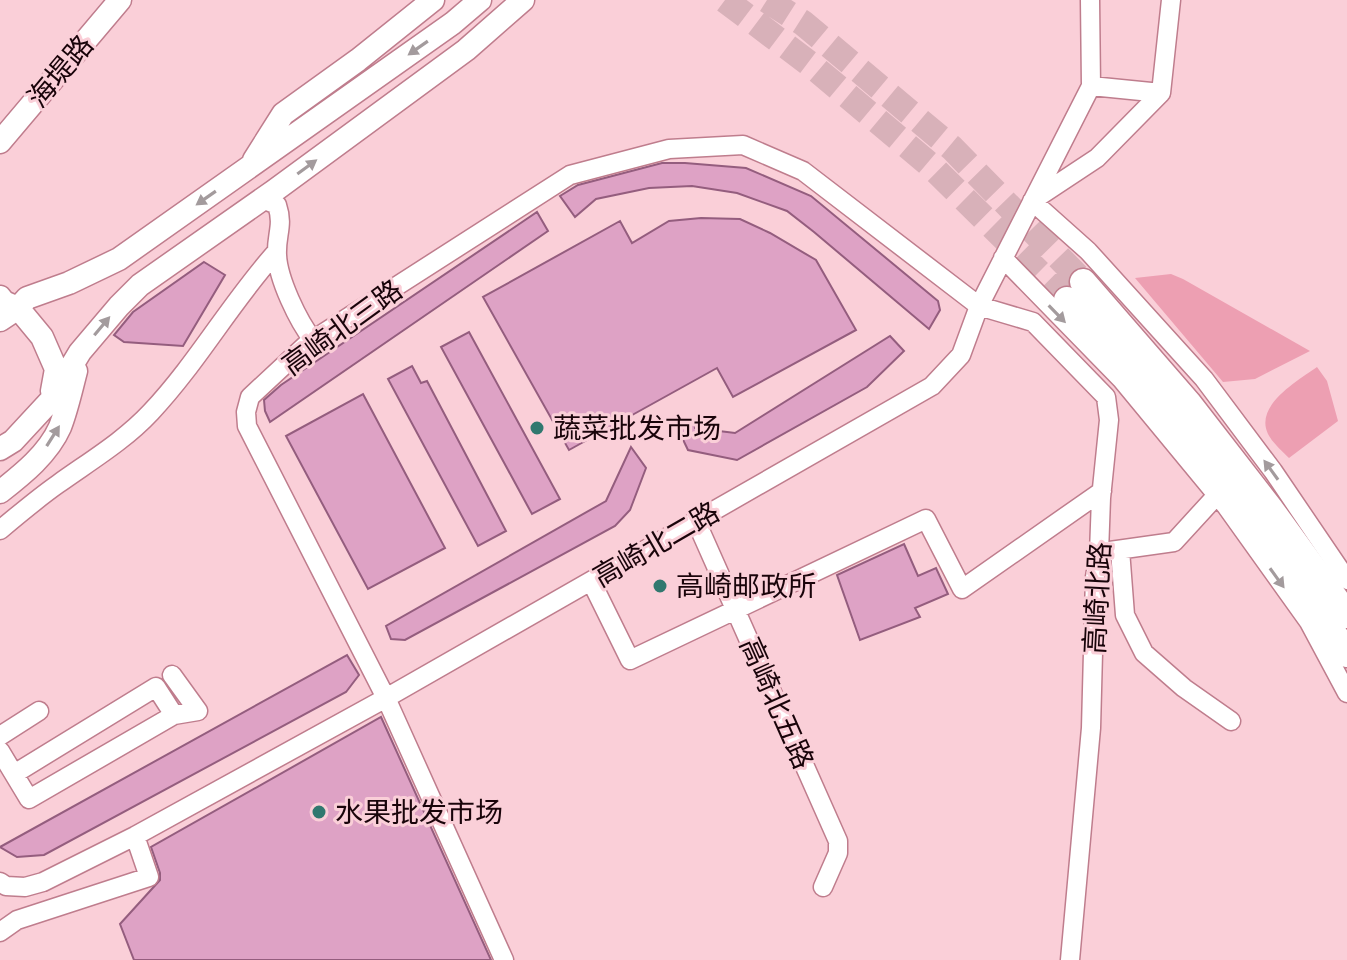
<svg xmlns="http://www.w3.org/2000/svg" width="1347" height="960" font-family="Figtree,'Noto Sans SC',sans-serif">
<rect width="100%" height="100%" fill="#facfd8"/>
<path fill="#ed9fb2" d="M1171,274L1183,279L1310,351L1255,379L1223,382L1135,278Z
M1317,367L1327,381L1338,421L1289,458C1282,451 1272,442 1268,434C1254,405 1299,380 1317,367Z"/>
<path fill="#dea2c5" stroke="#945d7e" stroke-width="2" d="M662,163H685L746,168L811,196L938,301L940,310L929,329L814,232L787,211L737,193L692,186L649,188L596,199L575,217L560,196L578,185Z
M537,212L548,231L270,422L265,411L264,400L281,385Z
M701,218L740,219L770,233L816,260L856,330L733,397L717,368L569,450L483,297L620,221L632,243L669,221Z
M204,262L225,275L183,346L124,342L114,335L133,312Z
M469,332L560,499L532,514L441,347Z
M890,336L904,351L867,387L737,460L688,450L677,427L686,422H694L695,428L735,433Z
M412,366L421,383L427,381L506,531L478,546L388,379Z
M363,394L445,548L368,589L286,436Z
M631,447L646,468L630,510L615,526L405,640L391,639L386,626L606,501Z
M904,544L918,576L936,568L948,594L915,608L920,617L860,640L837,575Z
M347,655L359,675L346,692L44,855L17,857L0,847Z
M381,717L491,960H134L120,924L160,880V873L151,847Z"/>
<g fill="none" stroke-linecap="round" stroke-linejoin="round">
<path stroke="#d8b1b9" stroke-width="26" stroke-dasharray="26 13" stroke-linecap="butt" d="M725,0L810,64L930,165L1067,300
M767,0L803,23L952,148L1083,282"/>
<defs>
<path id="minor" d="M1091,86L1161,93L1171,0
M1161,93L1097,158L1032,201L1088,251L1204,379L1273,471L1347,580
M262,199L277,205C284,226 276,234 277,255C278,279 298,321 313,340
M1003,258L1122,380L1226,506L1309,622L1347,693
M696,521L838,841V853L823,887
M0,530C19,514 38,498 58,484C90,461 124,441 151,412C198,362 231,302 277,251
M1120,550L1125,615L1144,653L1184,688L1231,721
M1110,551L1174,542L1217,495
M591,581L630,660L926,519L962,589L1102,491
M0,736L39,711
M0,751L29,799L174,715L198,711L172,675
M14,774L156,687L174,715
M0,882L6,886L25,887L43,882L135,836L386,698L932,386L961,355L979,306L1091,86L1090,0
M0,932L17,920L149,877L135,836
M504,960L386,698L247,426L246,412L250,397L308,343L570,175L669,149L743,145L803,171L979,306L1033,322L1106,397L1109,420L1101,498L1099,553L1095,577L1091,728L1070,960"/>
<path id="major" d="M0,142L120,0
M254,160L283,114L358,60L433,0
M0,297L4,302L18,308L42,337L56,369L52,391
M0,320L18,308L27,298L69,283L119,259L453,23L480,0
M0,449L13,441L51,400L80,352L119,306L140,285L274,191L466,50L523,0
M0,492C23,474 48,454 60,427C67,409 71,390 76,371"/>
<path id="highway" d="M1083,282L1188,403L1271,510L1347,615
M1067,300L1117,348L1183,427L1295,575L1347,654"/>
</defs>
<use href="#minor" stroke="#bf7d8d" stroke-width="21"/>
<use href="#major" stroke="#bf7d8d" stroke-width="25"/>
<use href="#highway" stroke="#bf7d8d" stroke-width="29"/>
<use href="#minor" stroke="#fff" stroke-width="18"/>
<use href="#major" stroke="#fff" stroke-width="22"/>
<use href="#highway" stroke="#fff" stroke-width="26"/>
</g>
<defs><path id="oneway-solid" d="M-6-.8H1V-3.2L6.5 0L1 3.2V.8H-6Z" transform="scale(2)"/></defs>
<g fill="#a39b9d">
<use href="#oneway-solid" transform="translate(418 48) rotate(145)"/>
<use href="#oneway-solid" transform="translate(307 167) rotate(-36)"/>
<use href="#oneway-solid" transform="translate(206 198) rotate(145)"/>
<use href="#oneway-solid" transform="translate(1057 314) rotate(46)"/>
<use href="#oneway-solid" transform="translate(102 326) rotate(-50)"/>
<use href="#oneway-solid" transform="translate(53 436) rotate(-58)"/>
<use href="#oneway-solid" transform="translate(1271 470) rotate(-126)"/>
<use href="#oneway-solid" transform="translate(1277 578) rotate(54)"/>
</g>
<g fill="#31786f" stroke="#facfd8" stroke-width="3">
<circle cx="537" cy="428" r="8"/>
<circle cx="660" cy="586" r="8"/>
<circle cx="319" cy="812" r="8"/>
</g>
<g text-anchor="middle" stroke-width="6" stroke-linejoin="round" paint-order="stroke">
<g font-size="28" fill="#19040a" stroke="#facfd8">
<text transform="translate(60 71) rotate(-50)" y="10">海堤路</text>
<text transform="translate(342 327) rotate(-36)" y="10">高崎北三路</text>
<text transform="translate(656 544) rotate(-30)" y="10">高崎北二路</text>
<text transform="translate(1097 598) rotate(-87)" y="10">高崎北路</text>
<text transform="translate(777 703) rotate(66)" y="10">高崎北五路</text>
</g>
<g font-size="28" fill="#19040a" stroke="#facfd8" text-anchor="start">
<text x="553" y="438">蔬菜批发市场</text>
<text x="676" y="596">高崎邮政所</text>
<text x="335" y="822">水果批发市场</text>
</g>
</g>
</svg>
